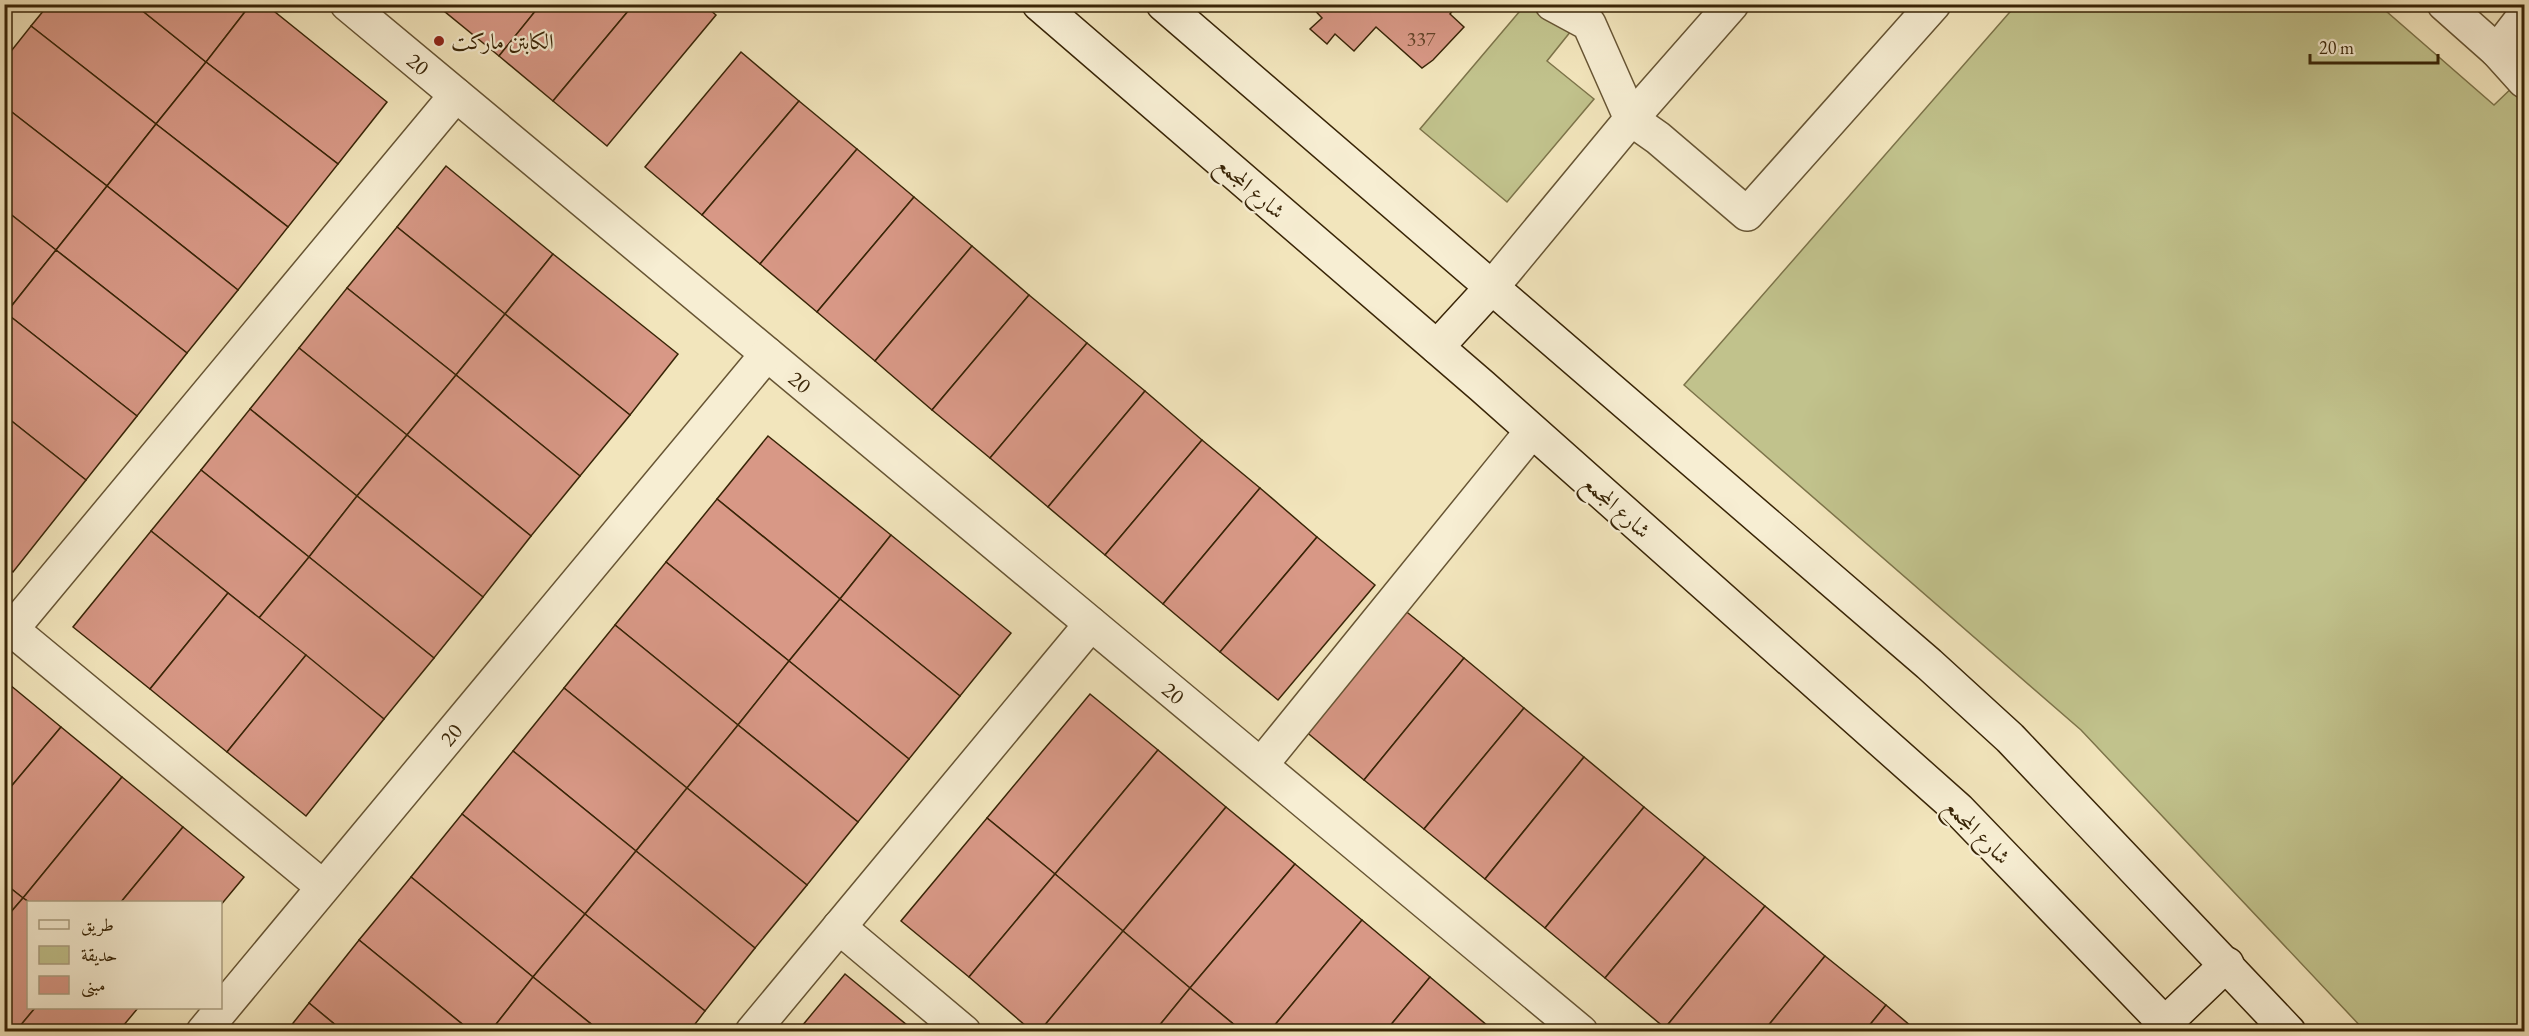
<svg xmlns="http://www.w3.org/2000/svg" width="2529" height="1036" font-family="'EB Garamond',Amiri,serif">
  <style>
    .green { fill: #c1c28c; stroke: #7d744a; stroke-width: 1.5 }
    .building { fill: #d89886; stroke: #392507; stroke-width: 1.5 }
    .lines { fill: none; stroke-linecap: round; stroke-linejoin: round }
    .street-casing { stroke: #675534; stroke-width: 36 }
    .secondary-casing { stroke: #392507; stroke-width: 36 }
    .street { stroke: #f7eed3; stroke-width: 33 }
    .secondary { stroke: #f7eed3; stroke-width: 33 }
    .poi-dot { fill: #8f2418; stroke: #f7eed3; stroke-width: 2 }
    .labels { text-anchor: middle; stroke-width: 4.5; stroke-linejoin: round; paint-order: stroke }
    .number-label { font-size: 20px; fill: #614227 }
    .poi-label { font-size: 22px; fill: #392507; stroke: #f7eed3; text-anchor: start }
    .street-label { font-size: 22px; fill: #392507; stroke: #f7eed3 }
  </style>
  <rect width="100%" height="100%" fill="#f2e5bc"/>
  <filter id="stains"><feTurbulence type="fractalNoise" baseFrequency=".00333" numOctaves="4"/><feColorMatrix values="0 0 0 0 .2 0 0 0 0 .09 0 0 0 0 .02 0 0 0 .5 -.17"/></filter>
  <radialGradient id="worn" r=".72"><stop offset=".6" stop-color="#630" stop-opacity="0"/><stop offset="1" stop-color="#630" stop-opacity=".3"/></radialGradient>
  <g class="green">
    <path d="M1525,5H1540L1571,31L1547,61L1594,99L1507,202L1420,129Z"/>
    <path d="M2016,5H2379L2494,105L2518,82L2524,89V1031H2365L2081,730L1684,385Z"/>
  </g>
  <g class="building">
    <path d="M49,4H134L206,62L156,124L31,26Z"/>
    <path d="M134,4H251L206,62Z"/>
    <path d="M251,4H265L387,102L338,164L206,62Z"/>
    <path d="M437,4H449L444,11Z"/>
    <path d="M449,4H541L499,56L444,11Z"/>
    <path d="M541,4H634L553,101L499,56Z"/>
    <path d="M634,4H703L716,15L607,146L553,101Z"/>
    <path d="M1309,4H1458L1450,14L1464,27L1433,60L1422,68L1376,27L1354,51L1335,34L1327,44L1310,29L1322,18Z"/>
    <path d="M31,26L156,124L107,186L4,106V60Z"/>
    <path d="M741,52L799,101L702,215L645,167Z"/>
    <path d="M206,62L338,164L288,227L156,124Z"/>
    <path d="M799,101L857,149L760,264L702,215Z"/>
    <path d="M4,106L107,186L56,250L4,209Z"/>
    <path d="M156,124L288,227L238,290L107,186Z"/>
    <path d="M857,149L914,197L817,312L760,264Z"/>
    <path d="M446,166L553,254L505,314L397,227Z"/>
    <path d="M107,186L238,290L187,353L56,250Z"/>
    <path d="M914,197L972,246L875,361L817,312Z"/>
    <path d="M4,209L56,250L6,313L4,312Z"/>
    <path d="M397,227L505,314L456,375L347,288Z"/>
    <path d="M972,246L1029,295L932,410L875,361Z"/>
    <path d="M56,250L187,353L137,416L6,313Z"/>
    <path d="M553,254L678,354L630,415L505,314Z"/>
    <path d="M347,288L456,375L407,435L299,348Z"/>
    <path d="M1029,295L1087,343L990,458L932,410Z"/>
    <path d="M6,313L137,416L86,480L4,415Z"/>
    <path d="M505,314L630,415L580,476L456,375Z"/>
    <path d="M1087,343L1145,391L1048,507L990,458Z"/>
    <path d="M299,348L407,435L357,496L250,409Z"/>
    <path d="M456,375L580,476L531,536L407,435Z"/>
    <path d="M1145,391L1202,440L1105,555L1048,507Z"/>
    <path d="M250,409L357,496L309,557L201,470Z"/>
    <path d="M4,415L86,480L13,572L4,565Z"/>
    <path d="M407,435L531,536L483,597L357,496Z"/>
    <path d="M768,436L891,535L840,599L717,499Z"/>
    <path d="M1202,440L1260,488L1163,604L1105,555Z"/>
    <path d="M201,470L309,557L259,618L151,531Z"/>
    <path d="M1260,488L1317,537L1220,652L1163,604Z"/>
    <path d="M357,496L483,597L434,658L309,557Z"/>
    <path d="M717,499L840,599L789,661L666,562Z"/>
    <path d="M151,531L228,593L150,689L73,627Z"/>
    <path d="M891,535L1011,633L960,696L840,599Z"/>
    <path d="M1317,537L1375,585L1278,700L1220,652Z"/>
    <path d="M309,557L434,658L384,719L259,618Z"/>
    <path d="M666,562L789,661L738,725L615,625Z"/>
    <path d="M228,593L306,655L227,752L150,689Z"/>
    <path d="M840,599L960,696L909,759L789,661Z"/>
    <path d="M1403,609L1464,658L1364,780L1304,730Z"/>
    <path d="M615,625L738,725L687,788L564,688Z"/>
    <path d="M306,655L384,719L306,816L227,752Z"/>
    <path d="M1464,658L1524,708L1424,829L1364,780Z"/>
    <path d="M789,661L909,759L858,822L738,725Z"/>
    <path d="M4,680L61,727L4,795Z"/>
    <path d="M564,688L687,788L636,851L513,751Z"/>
    <path d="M1090,694L1158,750L1055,874L987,818Z"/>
    <path d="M1524,708L1584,757L1485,879L1424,829Z"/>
    <path d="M738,725L858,822L807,885L687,788Z"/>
    <path d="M61,727L122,777L23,898L4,883V795Z"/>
    <path d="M1158,750L1226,807L1123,931L1055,874Z"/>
    <path d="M513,751L636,851L585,914L462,814Z"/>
    <path d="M1584,757L1644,807L1545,928L1485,879Z"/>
    <path d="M122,777L183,827L121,902H29L23,898Z"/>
    <path d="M687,788L807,885L755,948L636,851Z"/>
    <path d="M1226,807L1295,864L1190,988L1123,931Z"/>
    <path d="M1644,807L1705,857L1605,978L1545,928Z"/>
    <path d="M462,814L585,914L533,977L411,877Z"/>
    <path d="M987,818L1055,874L969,977L901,921Z"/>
    <path d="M183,827L244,877L220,906V902H121Z"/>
    <path d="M636,851L755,948L705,1011L585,914Z"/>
    <path d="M1705,857L1765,906L1665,1028L1605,978Z"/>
    <path d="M1295,864L1362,920L1269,1032H1243L1190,988Z"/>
    <path d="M1055,874L1123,931L1039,1032H1033L969,977Z"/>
    <path d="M411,877L533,977L490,1032H472L359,940Z"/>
    <path d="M4,883L23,898L4,920Z"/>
    <path d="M23,898L29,902L28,1008H35L15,1032H4V920Z"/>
    <path d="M1765,906L1825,956L1763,1032H1670L1665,1028Z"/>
    <path d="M585,914L705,1011L689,1032H601L533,977Z"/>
    <path d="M1362,920L1430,977L1385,1032H1269Z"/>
    <path d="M1123,931L1190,988L1154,1032H1039Z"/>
    <path d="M359,940L472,1032H344L309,1003Z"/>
    <path d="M1825,956L1886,1005L1864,1032H1763Z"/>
    <path d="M845,974L913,1030L912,1032H797Z"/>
    <path d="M533,977L601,1032H490Z"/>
    <path d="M1430,977L1495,1032H1385Z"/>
    <path d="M1190,988L1243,1032H1154Z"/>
    <path d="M309,1003L344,1032H286Z"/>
    <path d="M1886,1005L1918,1032H1864Z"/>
    <path d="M35,1008H138L118,1032H15Z"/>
  </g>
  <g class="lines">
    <defs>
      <g id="street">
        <path id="s1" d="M347,4L1581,1032"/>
        <path d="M1552,4L1589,24L1631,119L1658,138L1747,214L1934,4"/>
        <path d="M2444,4L2497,51L2524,81"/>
        <path d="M2497,51L2524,16"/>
        <path d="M1492,287L1631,119L1732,4"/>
        <path d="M4,623L323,887"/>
        <path d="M12,629L456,95"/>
        <path d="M1261,765L1532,431"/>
        <path d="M839,927L964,1032"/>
        <path id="s2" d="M203,1032L767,354"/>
        <path d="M752,1032L1091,624"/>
      </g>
      <g id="secondary">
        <path d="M1039,4L1482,386L1958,809L2173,1032"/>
        <path d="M1163,4L1929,664L2010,738L2289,1032"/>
        <path d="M1437,347L1492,287"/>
        <path d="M2156,1032L2227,964"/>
      </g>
    </defs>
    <use href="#street" class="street-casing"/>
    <use href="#secondary" class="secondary-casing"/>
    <use href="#street" class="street"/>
    <use href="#secondary" class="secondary"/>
  </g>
  <circle class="poi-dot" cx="439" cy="41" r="6"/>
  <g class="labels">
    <g class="number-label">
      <text x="1421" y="46">337</text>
    </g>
    <g class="poi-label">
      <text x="451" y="49">الكابتن ماركت</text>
    </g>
    <g class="street-label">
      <text dy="8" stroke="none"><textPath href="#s1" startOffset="93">20</textPath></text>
      <text transform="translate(1251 187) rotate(41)" y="8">شارع المجمع</text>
      <text dy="8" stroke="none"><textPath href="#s1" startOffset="590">20</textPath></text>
      <text transform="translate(1617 506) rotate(42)" y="8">شارع المجمع</text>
      <text dy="8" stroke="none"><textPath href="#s1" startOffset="1076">20</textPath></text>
      <text dy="8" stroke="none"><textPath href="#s2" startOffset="387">20</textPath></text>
      <text transform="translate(1978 831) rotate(45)" y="8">شارع المجمع</text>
    </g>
  </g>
  <rect width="2529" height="1036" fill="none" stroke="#f2e5bc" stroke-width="24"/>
  <rect x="6" y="6" width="2517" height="1024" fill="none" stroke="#392507" stroke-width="3"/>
  <rect x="12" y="12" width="2505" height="1012" fill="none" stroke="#392507" stroke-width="1.5"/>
  <rect x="27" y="901" width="195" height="108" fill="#f7eed3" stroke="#ab9e81" stroke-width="1.5"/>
  <rect x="39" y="920" width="30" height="9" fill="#f7eed3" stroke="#ab9e81" stroke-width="1.5"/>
  <text x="81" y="931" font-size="18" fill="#392507">طريق</text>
  <rect x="39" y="946" width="30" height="18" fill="#c1c28c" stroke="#ab9e81" stroke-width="1.5"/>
  <text x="81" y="961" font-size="18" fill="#392507">حديقة</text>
  <rect x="39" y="976" width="30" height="18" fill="#d89886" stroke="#ab9e81" stroke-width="1.5"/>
  <text x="81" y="991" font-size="18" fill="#392507">مبنى</text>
  <path d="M2310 54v9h128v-9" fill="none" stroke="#392507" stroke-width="3"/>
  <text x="2319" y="54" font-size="18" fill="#392507" stroke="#f7eed3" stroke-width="4.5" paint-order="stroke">20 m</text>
  <rect width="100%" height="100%" filter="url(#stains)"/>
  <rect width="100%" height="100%" fill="url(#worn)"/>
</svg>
